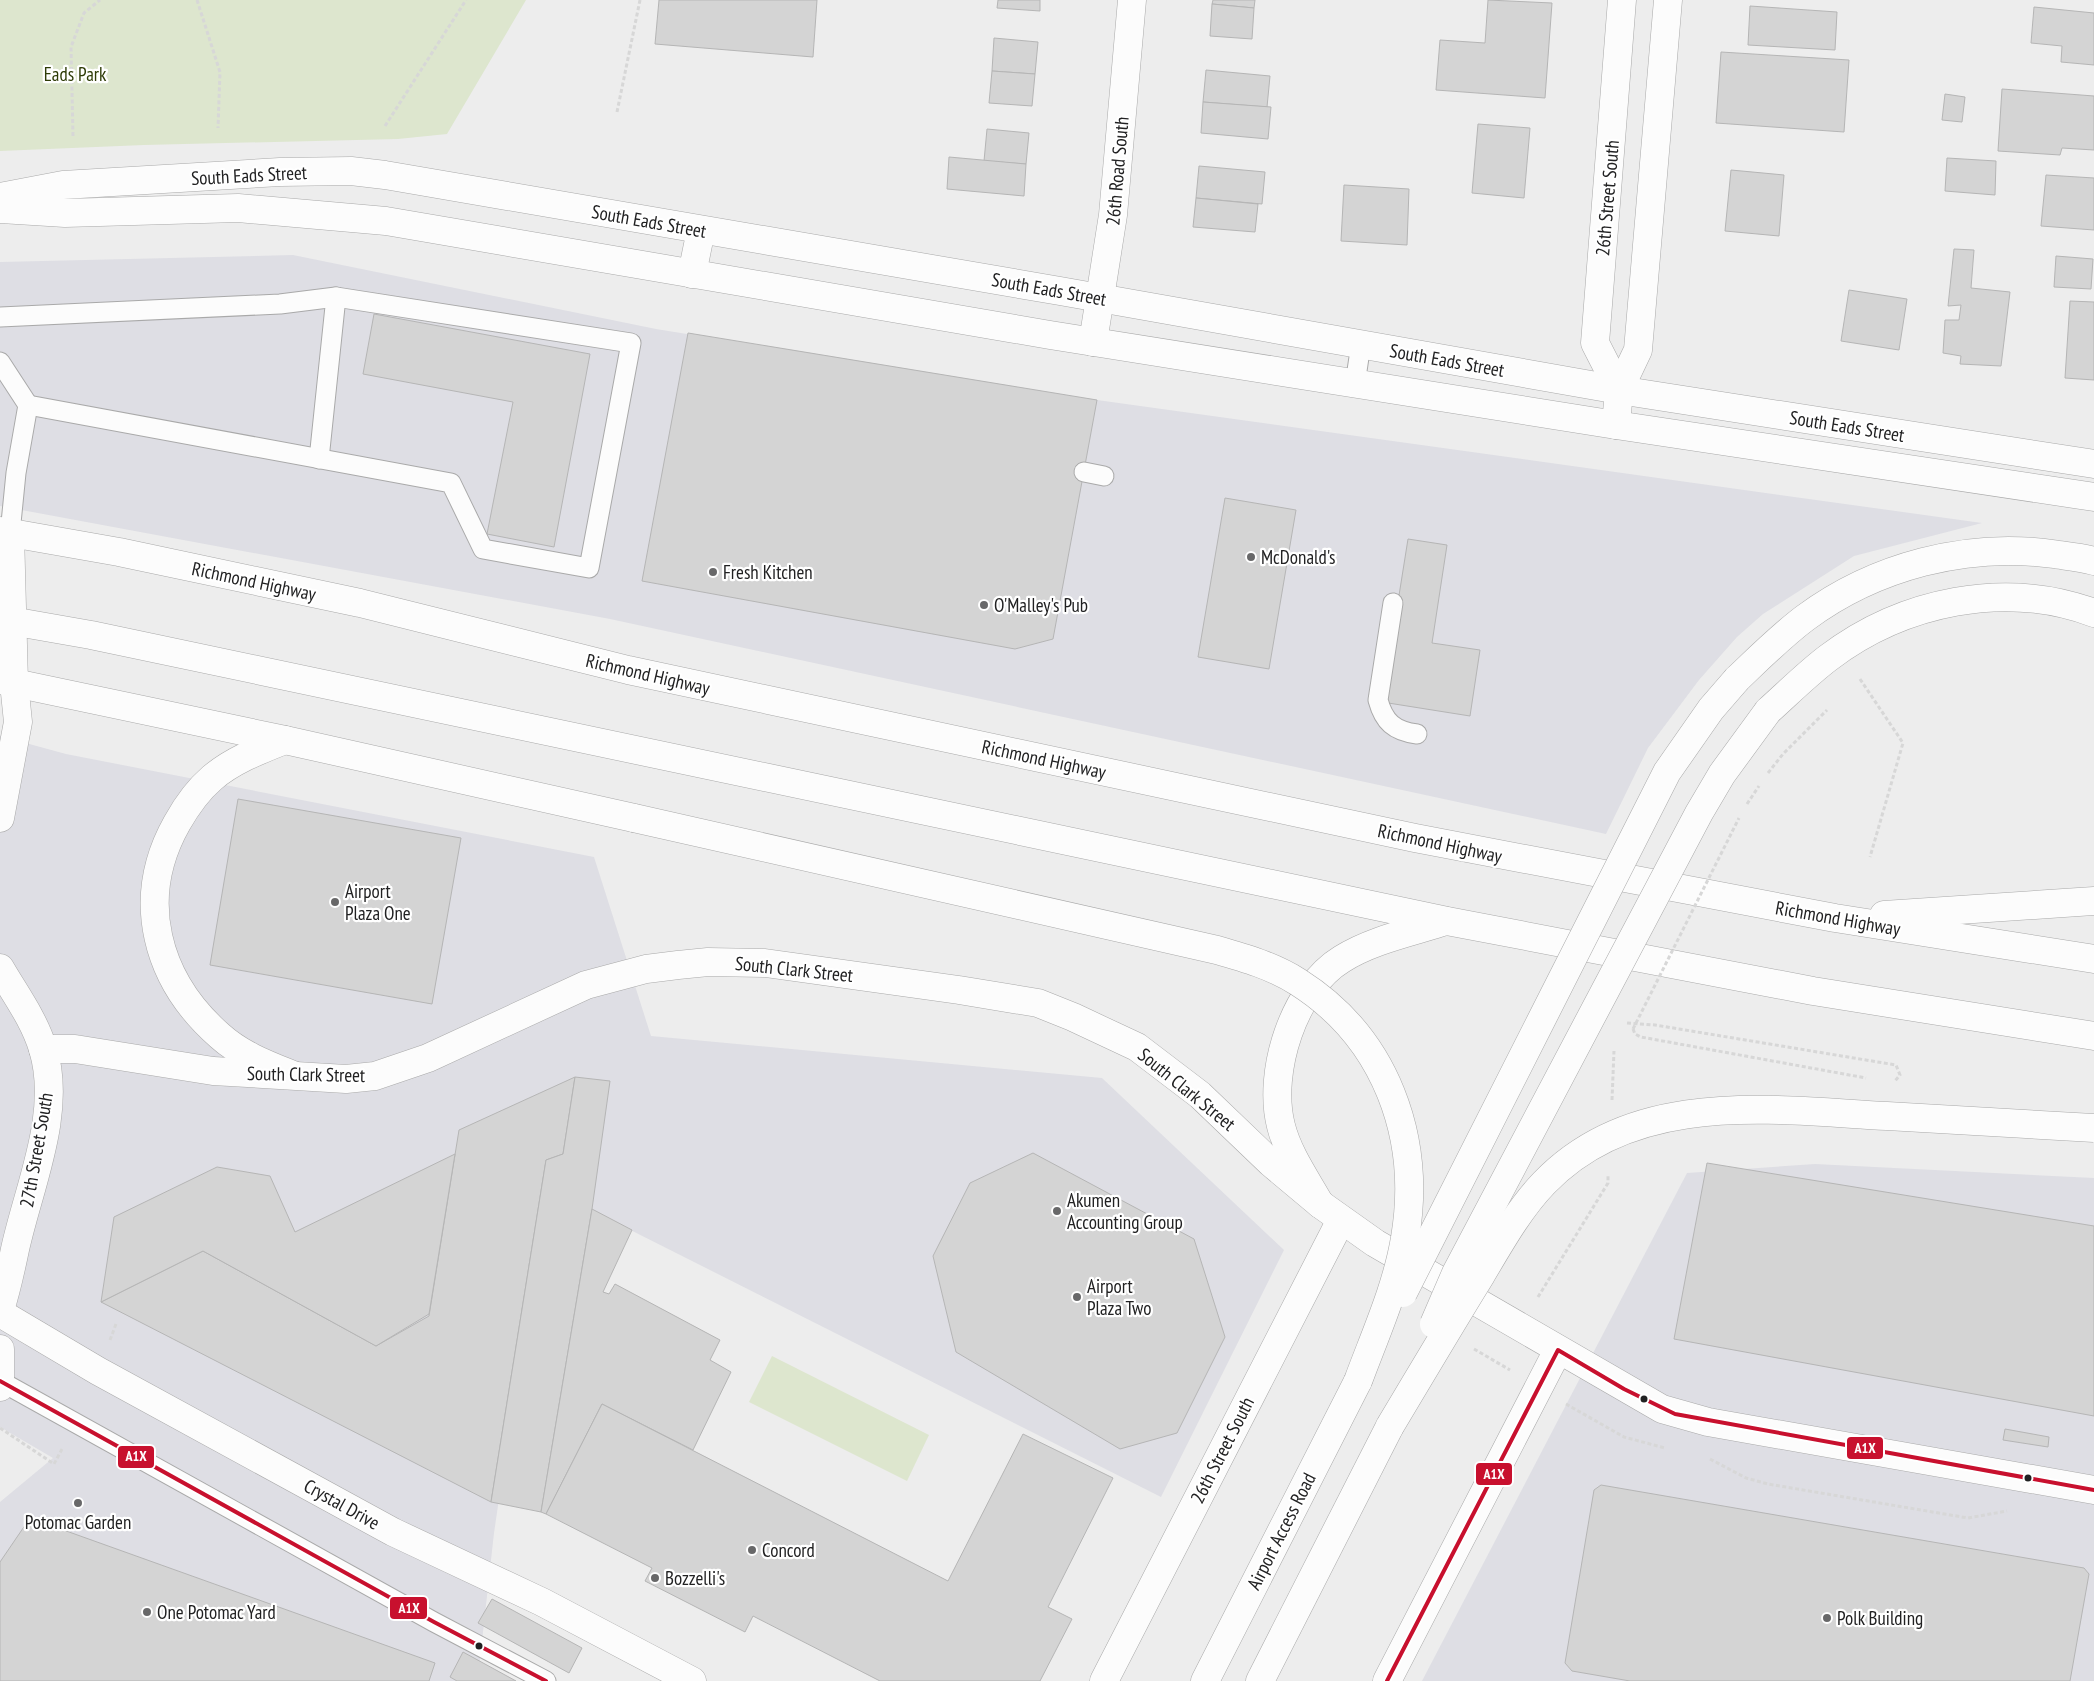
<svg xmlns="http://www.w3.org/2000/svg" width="2094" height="1681" font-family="'PT Sans Narrow',sans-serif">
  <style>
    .built { fill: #dedee4 }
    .green { fill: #dde6ce }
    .building { fill: #d4d4d4; stroke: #b5b5b5 }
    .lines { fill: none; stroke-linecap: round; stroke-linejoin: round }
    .lane-casing { stroke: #a9a9a9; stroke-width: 21 }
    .street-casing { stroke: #a9a9a9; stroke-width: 29 }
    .secondary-casing { stroke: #a9a9a9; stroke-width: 29 }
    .highway-casing { stroke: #a9a9a9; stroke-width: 29 }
    .path { stroke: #d7d7d7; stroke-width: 3; stroke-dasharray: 4 2.5; stroke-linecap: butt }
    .lane { stroke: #fcfcfc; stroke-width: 19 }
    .street { stroke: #fcfcfc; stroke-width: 28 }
    .secondary { stroke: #fcfcfc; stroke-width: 28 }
    .highway { stroke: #fcfcfc; stroke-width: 28 }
    .highway-bridge-casing { stroke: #a9a9a9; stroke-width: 29; stroke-linecap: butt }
    .path-bridge { stroke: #d7d7d7; stroke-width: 3; stroke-dasharray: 4 2.5; stroke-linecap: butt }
    .highway-bridge { stroke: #fcfcfc; stroke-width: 28 }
    .bus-1-casing { stroke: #fff; stroke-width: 8 }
    .bus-1 { stroke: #c8102e; stroke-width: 4 }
    .poi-dot { fill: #686869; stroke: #fff; stroke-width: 2 }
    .bus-dot { fill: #212122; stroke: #fff; stroke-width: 2 }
    .labels { text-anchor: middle; stroke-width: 4.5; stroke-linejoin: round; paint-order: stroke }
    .park-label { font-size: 19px; fill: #2e3c07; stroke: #fff }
    .street-label { font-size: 19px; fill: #212122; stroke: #fff }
    .poi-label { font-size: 19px; fill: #212122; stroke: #fff; text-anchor: start }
    .line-badge { stroke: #fff; stroke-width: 2 }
    .badge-label { font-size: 14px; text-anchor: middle; font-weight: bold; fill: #fff }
  </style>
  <rect width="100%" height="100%" fill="#ededed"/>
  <g class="built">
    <path d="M293,255L656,329L1097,400L1982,523L1854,556L1763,614L1737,637L1699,680L1648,748L1606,834L610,619L0,506V262Z"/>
    <path d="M0,736L66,754L594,857L651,1036L1102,1078L1284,1250L1161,1497L545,1187L494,1533L478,1677L484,1681H0V1502L53,1458L0,1427Z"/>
    <path d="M1815,1164L2094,1178V1681H1422L1687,1173Z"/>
  </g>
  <g class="green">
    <path d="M0,0H526L447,134L398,139L144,145L0,151Z"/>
    <path d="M772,1356L929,1435L907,1481L749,1402Z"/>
  </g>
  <g class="building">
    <path d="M659,0H817L813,57L655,44Z"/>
    <path d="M998,0H1040V11L997,8Z"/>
    <path d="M1213,0H1255L1254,8L1212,4Z"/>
    <path d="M1488,0L1552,3L1545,98L1436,90L1440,40L1485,43Z"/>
    <path d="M1212,4L1254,8L1252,39L1210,36Z"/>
    <path d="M1750,6L1837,12L1835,50L1748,45Z"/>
    <path d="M2034,7L2094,13V65L2061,62L2062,46L2031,43Z"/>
    <path d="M994,38L1038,42L1035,74L992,71Z"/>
    <path d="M1721,52L1849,60L1844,132L1716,123Z"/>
    <path d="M1206,70L1270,76L1267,107L1203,102Z"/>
    <path d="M992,71L1035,74L1032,106L989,103Z"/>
    <path d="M2002,89L2094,96V150L2062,148L2060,155L1998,151Z"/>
    <path d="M1945,94L1965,97L1962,122L1942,120Z"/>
    <path d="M1203,102L1271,107L1268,139L1201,133Z"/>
    <path d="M1478,124L1530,128L1524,198L1472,193Z"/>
    <path d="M987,129L1029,133L1026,164L984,161Z"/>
    <path d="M949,157L1026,164L1024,196L947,189Z"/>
    <path d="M1947,158L1996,161L1995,195L1945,191Z"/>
    <path d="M1199,166L1265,172L1262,204L1196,198Z"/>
    <path d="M1731,170L1784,175L1779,236L1725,231Z"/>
    <path d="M2046,175L2094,178V230L2041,226Z"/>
    <path d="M1344,185L1409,189L1407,245L1341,241Z"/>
    <path d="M1196,198L1258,204L1255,232L1193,227Z"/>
    <path d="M1954,249L1974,250L1971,288L2010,292L2001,366L1960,364L1961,356L1943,353L1945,320H1959L1961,305L1948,306Z"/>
    <path d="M2056,256L2093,259L2091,289L2054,287Z"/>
    <path d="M1849,290L1907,299L1899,350L1841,341Z"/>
    <path d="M2070,301L2094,302V380L2065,378Z"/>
    <path d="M374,314L590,354L554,547L487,534L513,402L363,374Z"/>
    <path d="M688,333L1097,400L1053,639L1015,649L642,581Z"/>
    <path d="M1225,498L1296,510L1269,669L1198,657Z"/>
    <path d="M1408,539L1447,545L1432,643L1480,650L1470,716L1382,702Z"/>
    <path d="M238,799L461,838L432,1004L210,965Z"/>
    <path d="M575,1077L563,1154L546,1160L491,1502L101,1302L203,1251L376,1346L429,1316L459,1130Z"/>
    <path d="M575,1077L610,1081L592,1209L541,1512L491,1502L546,1160L563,1154Z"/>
    <path d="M1033,1153L1194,1239L1225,1337L1177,1433L1120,1449L956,1352L933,1256L970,1183Z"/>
    <path d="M455,1154L429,1314L376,1346L203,1251L101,1302L114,1217L217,1167L270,1176L295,1232Z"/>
    <path d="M1707,1163L2094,1226V1416L1674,1339Z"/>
    <path d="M592,1209L632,1230L603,1292L609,1294L615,1284L720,1340L710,1360L731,1372L693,1450L602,1404L546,1514L541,1512Z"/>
    <path d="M602,1404L948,1581L1023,1434L1113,1478L1048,1607L1072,1619L1040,1681H880L753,1616L745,1632L645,1581L652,1568L546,1514Z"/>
    <path d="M2005,1429L2049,1437L2048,1447L2003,1440Z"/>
    <path d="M1601,1485L2084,1568L2089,1574L2070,1681H1630L1572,1671L1565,1663L1594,1490Z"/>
    <path d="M30,1518L435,1663L429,1681H0V1562Z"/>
    <path d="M492,1599L582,1648L569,1673L478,1623Z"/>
    <path d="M463,1652L516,1681H457L450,1677Z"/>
  </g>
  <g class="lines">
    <defs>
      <g id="lane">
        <path d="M0,317L280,304L336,297L631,343L589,568L483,549L451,483L28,405"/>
        <path d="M0,362L28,405L16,473L10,533"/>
        <path d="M1355,384L1361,344"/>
        <path d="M319,459L336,297"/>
        <path d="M1084,472L1104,476"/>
        <path d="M1393,603L1378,700C1384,722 1394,731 1417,734"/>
        <path d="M0,1381L434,1622L546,1681"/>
      </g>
      <g id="street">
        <path d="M1093,342L1113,215L1132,0"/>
        <path d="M1619,390L1595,343L1622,0"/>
        <path d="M1616,425L1619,390L1638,350L1668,0"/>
        <path d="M1104,1681L1341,1220"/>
        <path d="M1387,1681L1558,1350"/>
      </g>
      <g id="secondary">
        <path d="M0,197L63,185L280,172L351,171L385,175L1060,291L1619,390L2094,464"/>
        <path d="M0,209L65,213L238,208L386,221L1050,335L1616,425L2094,497"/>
        <path d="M692,274L701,230"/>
        <path d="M0,818L18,722L14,683L10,533"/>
        <path d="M0,968C15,994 34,1019 43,1049C63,1115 27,1190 14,1254C10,1273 6,1291 0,1310"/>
        <path d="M43,1049H75L213,1071L346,1079L375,1076L428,1058L586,985L646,969L678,965L708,962L765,963L959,990L1038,1003L1073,1017L1137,1047L1200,1095L1271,1163L1320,1204L1375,1243L1662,1409L1708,1422L2094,1490"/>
        <path d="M0,1313L98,1371L393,1532L542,1602L692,1681"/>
        <path d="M0,1349V1387"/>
        <path d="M1205,1681L1358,1381"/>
        <path d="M1260,1681L1390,1426"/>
      </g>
      <g id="highway">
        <path d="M0,531L119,552L360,603L628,670L1415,838L1835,918L2094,959"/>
        <path d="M0,619L91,635L1447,921L1813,991L2094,1036"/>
        <path d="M1737,679C1759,658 1781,636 1805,618C1875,566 1967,542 2053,554C2066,556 2081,557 2094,561"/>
        <path d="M0,680L285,740L634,818"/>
        <path d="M1768,711C1788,693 1807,674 1828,658C1903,601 2005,580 2094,613"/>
        <path d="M285,740C260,750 233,760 212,778C198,790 186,807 177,823C134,899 156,980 220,1036C241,1055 268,1065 293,1075"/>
        <path d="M1884,915L2094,901"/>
        <path d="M1320,1204C1306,1179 1288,1154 1281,1126C1267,1072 1294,988 1342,959C1372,940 1412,932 1446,921"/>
      </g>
    </defs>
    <use href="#lane" class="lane-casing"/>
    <use href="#street" class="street-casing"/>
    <use href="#secondary" class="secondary-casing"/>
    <use href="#highway" class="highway-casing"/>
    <g class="path">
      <path d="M197,0L220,72L218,128"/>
      <path d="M617,112L640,0"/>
      <path d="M385,126L466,0"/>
      <path d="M73,136L71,47L84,13L100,0"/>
      <path d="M1860,679L1903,743L1870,857"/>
      <path d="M1627,1023L1655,1025L1896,1065L1900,1075L1894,1082"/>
      <path d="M1633,1029L1635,1034L1641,1037L1866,1078"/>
      <path d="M1612,1100L1614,1051"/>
      <path d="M1538,1297L1608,1183V1176"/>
      <path d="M110,1340L116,1324"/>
      <path d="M1474,1349L1510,1370"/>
      <path d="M1566,1404L1624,1437L1665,1448"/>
      <path d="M0,1428L54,1464L62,1449"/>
      <path d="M1710,1459L1746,1478L1768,1484L1968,1518L2007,1511"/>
    </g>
    <use href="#lane" class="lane"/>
    <use href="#street" class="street"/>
    <use href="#secondary" class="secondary"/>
    <use href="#highway" class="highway"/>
    <defs>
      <g id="highway-bridge">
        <path d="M634,818L1217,950C1245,958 1273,966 1298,982C1386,1038 1422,1137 1405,1238C1397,1287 1375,1335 1358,1381"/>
        <path d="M1403,1293L1667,772L1711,709L1737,679"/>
        <path d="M1434,1324L1456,1273L1699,813L1722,774L1768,711"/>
        <path d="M1390,1426C1420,1376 1450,1325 1481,1275C1500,1243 1519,1209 1544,1183C1634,1089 1772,1110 1887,1116C1956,1120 2025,1124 2094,1128"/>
      </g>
    </defs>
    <use href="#highway-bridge" class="highway-bridge-casing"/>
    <g class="path-bridge">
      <path d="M1768,773L1783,754L1827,710"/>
      <path d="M1747,804L1759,786"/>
      <path d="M1633,1029L1739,818"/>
    </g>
    <use href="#highway-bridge" class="highway-bridge"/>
    <defs>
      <g id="bus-1">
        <path d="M0,1381L434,1622L546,1681"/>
        <path d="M1387,1681L1558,1350L1624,1389L1675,1414L2094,1490"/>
      </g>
    </defs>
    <use href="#bus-1" class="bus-1-casing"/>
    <use href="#bus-1" class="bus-1"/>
  </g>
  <g class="poi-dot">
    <circle cx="1251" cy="557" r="5"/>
    <circle cx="713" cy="572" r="5"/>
    <circle cx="984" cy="605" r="5"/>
    <circle cx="335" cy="902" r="5"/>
    <circle cx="1057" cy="1211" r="5"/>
    <circle cx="1077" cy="1297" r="5"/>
    <circle cx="78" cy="1503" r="5"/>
    <circle cx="752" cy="1550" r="5"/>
    <circle cx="655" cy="1578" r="5"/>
    <circle cx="147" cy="1612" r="5"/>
    <circle cx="1827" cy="1618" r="5"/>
  </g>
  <g class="bus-dot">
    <circle cx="1644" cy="1399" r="4.5"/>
    <circle cx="2028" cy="1478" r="4.5"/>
    <circle cx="479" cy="1646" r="4.5"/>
  </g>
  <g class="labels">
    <g class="park-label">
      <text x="75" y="81">Eads Park</text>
    </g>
    <g class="street-label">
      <text transform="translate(1117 171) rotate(-85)" y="7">26th Road South</text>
      <text transform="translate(249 175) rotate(-3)" y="7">South Eads Street</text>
      <text transform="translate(1607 198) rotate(-85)" y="7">26th Street South</text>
      <text transform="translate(649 221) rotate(10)" y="7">South Eads Street</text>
      <text transform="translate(1049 289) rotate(10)" y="7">South Eads Street</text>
      <text transform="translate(1447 360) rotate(10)" y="7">South Eads Street</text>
      <text transform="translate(1847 426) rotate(9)" y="7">South Eads Street</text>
      <text transform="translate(254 581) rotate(12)" y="7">Richmond Highway</text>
      <text transform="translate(648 674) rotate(13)" y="7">Richmond Highway</text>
      <text transform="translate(1044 759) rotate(12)" y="7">Richmond Highway</text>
      <text transform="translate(1440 843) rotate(12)" y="7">Richmond Highway</text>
      <text transform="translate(1838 918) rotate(10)" y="7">Richmond Highway</text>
      <text transform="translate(794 969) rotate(6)" y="7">South Clark Street</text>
      <text transform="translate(306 1074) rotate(1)" y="7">South Clark Street</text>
      <text transform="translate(1187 1089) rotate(39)" y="7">South Clark Street</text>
      <text transform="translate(36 1150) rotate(-80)" y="7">27th Street South</text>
      <text transform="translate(1222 1450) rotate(-63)" y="7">26th Street South</text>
      <text transform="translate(342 1504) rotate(29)" y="7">Crystal Drive</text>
      <text transform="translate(1281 1531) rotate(-63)" y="7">Airport Access Road</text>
    </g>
    <g class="poi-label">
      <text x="1261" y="564">McDonald's</text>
      <text x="723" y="579">Fresh Kitchen</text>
      <text x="994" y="612">O'Malley's Pub</text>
      <text x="345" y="898">Airport<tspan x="345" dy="22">Plaza One</tspan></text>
      <text x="1067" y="1207">Akumen<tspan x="1067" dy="22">Accounting Group</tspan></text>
      <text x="1087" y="1293">Airport<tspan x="1087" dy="22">Plaza Two</tspan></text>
      <text x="78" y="1529" text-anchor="middle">Potomac Garden</text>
      <text x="762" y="1557">Concord</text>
      <text x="665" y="1585">Bozzelli's</text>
      <text x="157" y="1619">One Potomac Yard</text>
      <text x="1837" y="1625">Polk Building</text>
    </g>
  </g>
  <g class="line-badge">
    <rect x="1846" y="1436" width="38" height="24" rx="5" fill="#c8102e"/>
    <rect x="117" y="1445" width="38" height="24" rx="5" fill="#c8102e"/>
    <rect x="1475" y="1462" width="38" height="24" rx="5" fill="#c8102e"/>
    <rect x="389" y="1596" width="39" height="24" rx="5" fill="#c8102e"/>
  </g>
  <g class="badge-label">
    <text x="1865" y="1453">A1X</text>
    <text x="136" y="1461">A1X</text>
    <text x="1494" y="1479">A1X</text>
    <text x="409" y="1613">A1X</text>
  </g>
</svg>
